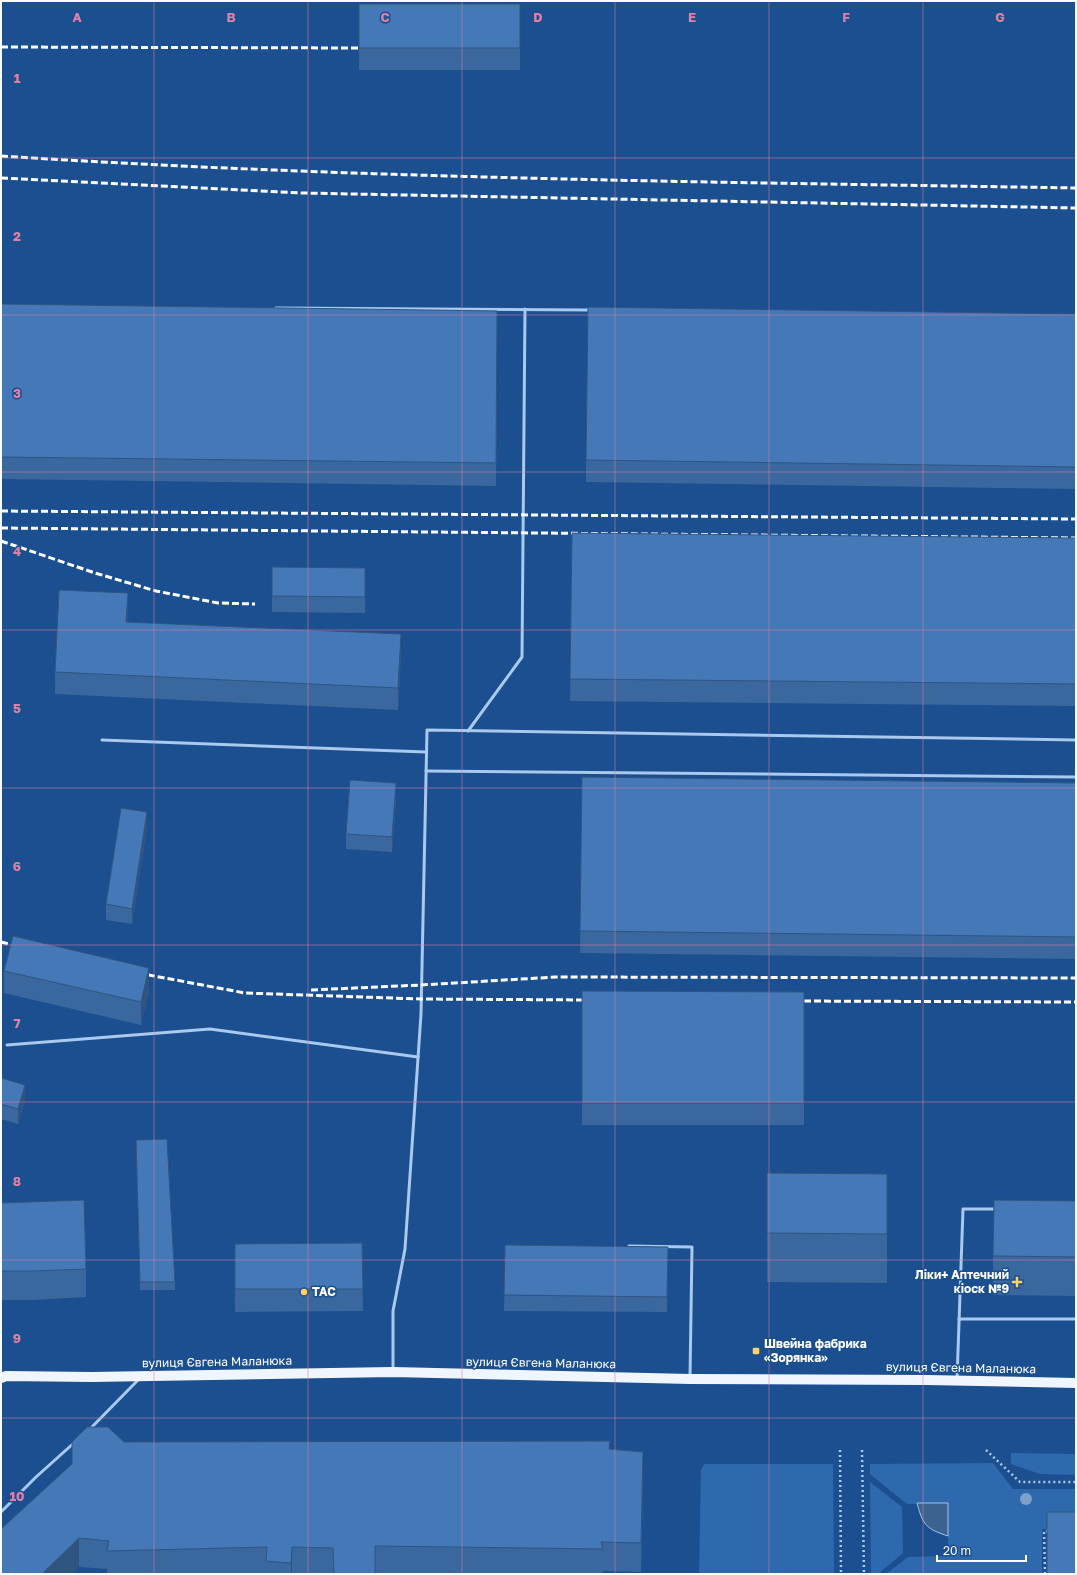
<svg xmlns="http://www.w3.org/2000/svg" width="1077" height="1575" font-family="'Golos Text',sans-serif">
  <style>
    .green { fill: #2e69ad }
    .water { fill: #3c6290; stroke: #9cc4f0 }
    .lines { fill: none; stroke-linecap: round; stroke-linejoin: round }
    .path { stroke: #a9c9ee; stroke-width: 2.5; stroke-dasharray: 2 3; stroke-linecap: butt }
    .lane { stroke: #a9c9ee; stroke-width: 3 }
    .primary { stroke: #f0f6ff; stroke-width: 10 }
    .rail { stroke: #fff; stroke-width: 3; stroke-dasharray: 7 3; stroke-linecap: butt }
    .tree { fill: #7ea0ca }
    .wall { fill: #3a679d }
    .shaded-wall { fill: #305480 }
    .building { fill: #4478b7; stroke: #305480 }
    .grid { fill: none; stroke: #dd80a5; stroke-width: 1; stroke-opacity: 0.55 }
    .poi-dot { fill: #ffd166; stroke: #1b4f8f; stroke-width: 1.5 }
    .labels { text-anchor: middle; stroke-width: 3; stroke-linejoin: round; paint-order: stroke }
    .poi-label { font-size: 12px; font-weight: bold; fill: #fff; stroke: #1b4f8f; text-anchor: start }
    .street-label { font-size: 12px; fill: #fff; stroke: #1b4f8f }
    .grid-label { font-size: 13px; text-anchor: middle; font-weight: bold; fill: #dd80a5; stroke: #1b4f8f; stroke-width: 3; stroke-linejoin: round; paint-order: stroke }
  </style>
  <rect width="100%" height="100%" fill="#1b4f8f"/>
  <g class="green">
    <path d="M1011,1453L1076,1454V1475L1040,1474L1011,1464Z"/>
    <path d="M993,1463L1013,1489H1076V1529H1042V1574H886L908,1557L948,1556V1503L907,1504L870,1474V1464Z"/>
    <path d="M704,1464H833L834,1574H699L701,1470Z"/>
    <path d="M870,1482L902,1507L903,1553L878,1574H871Z"/>
  </g>
  <path class="water" d="M917,1503H948V1536C927,1529 923,1526 917,1503Z"/>
  <g class="lines">
    <g class="path">
      <path d="M840,1450L841,1574"/>
      <path d="M862,1450L864,1574"/>
      <path d="M986,1450L1020,1482H1076"/>
      <path d="M1045,1574L1044,1531H1049"/>
    </g>
    <g class="lane">
      <path d="M276,308L590,310"/>
      <path d="M468,731L522,657L525,309"/>
      <path d="M102,740L426,752"/>
      <path d="M426,771L1076,777"/>
      <path d="M7,1045L210,1029L418,1057"/>
      <path d="M629,1246L692,1247L690,1378"/>
      <path d="M959,1319H1076"/>
      <path d="M393,1371V1311L405,1249L421,1014L427,730L1076,740"/>
      <path d="M957,1380L963,1209H996"/>
      <path d="M90,1429L139,1379"/>
      <path d="M1,1512L36,1477L75,1442"/>
    </g>
    <path class="primary" d="M1,1378L6,1376L92,1377L393,1372L690,1379L927,1380L1076,1383"/>
    <g class="rail">
      <path d="M1,47L359,48"/>
      <path d="M1,156C359,179 718,182 1076,188"/>
      <path d="M1,178L302,193L1076,208"/>
      <path d="M1,511L1076,519"/>
      <path d="M1,528L1076,538"/>
      <path d="M1,541L95,573L156,591L218,603L255,604"/>
      <path d="M1,942L21,947"/>
      <path d="M138,973L245,993L421,999L592,1000"/>
      <path d="M311,990L421,985L556,977L1076,978"/>
      <path d="M794,1001L1076,1002"/>
    </g>
  </g>
  <circle class="tree" cx="1026" cy="1499" r="6"/>
  <g class="wall">
    <rect x="359" y="4" width="161" height="66"/>
    <path d="M1,304L497,333L496,486L1,479Z"/>
    <path d="M1076,314V489L586,482V460Z"/>
    <path d="M572,533L1076,538V706L570,701Z"/>
    <path d="M272,567L365,568V613L272,612Z"/>
    <path d="M128,616L127,622L401,656L398,710L55,694V672Z"/>
    <path d="M582,777L1076,783V959L580,953Z"/>
    <path d="M396,798L392,852L346,849V834Z"/>
    <path d="M147,827L132,924L106,920V904Z"/>
    <path d="M4,971L149,990L141,1025L4,993Z"/>
    <path d="M582,991L804,992V1125H582Z"/>
    <path d="M1,1078L25,1100L18,1124L1,1119Z"/>
    <path d="M136,1140L175,1282V1290H140Z"/>
    <path d="M767,1173L887,1174V1283L767,1282Z"/>
    <path d="M1076,1201V1296L993,1295V1256Z"/>
    <path d="M1,1203L86,1269V1297L34,1300H1Z"/>
    <path d="M362,1243L363,1311L235,1312V1244Z"/>
    <path d="M505,1245L668,1247L667,1312L504,1311Z"/>
    <path d="M124,1442L610,1449L643,1481L641,1572L603,1571V1574H107V1569L79,1567L1,1574Z"/>
  </g>
  <g class="shaded-wall">
    <path d="M128,593V616L126,644V622Z"/>
    <path d="M401,634V656L398,710V688Z"/>
    <path d="M396,783V798L392,852V837Z"/>
    <path d="M147,812V827L132,924V909Z"/>
    <path d="M149,968V990L141,1025V1002Z"/>
    <path d="M25,1085V1100L18,1124V1109Z"/>
    <path d="M643,1452V1481L641,1572V1543Z"/>
    <path d="M79,1538V1567L71,1574H42Z"/>
    <path d="M292,1547V1574H291V1563Z"/>
  </g>
  <g class="building">
    <rect x="359" y="4" width="161" height="44"/>
    <path d="M1,304L497,311L496,463L1,457Z"/>
    <path d="M588,307L1076,314V467L586,460Z"/>
    <path d="M572,533L1076,538V684L570,679Z"/>
    <path d="M272,567L365,568V597L272,596Z"/>
    <path d="M59,590L128,593L126,622L401,634L398,688L55,672Z"/>
    <path d="M582,777L1076,783V937L580,931Z"/>
    <path d="M350,780L396,783L392,837L346,834Z"/>
    <path d="M121,808L147,812L132,909L106,904Z"/>
    <path d="M13,936L149,968L141,1002L4,971Z"/>
    <path d="M582,991L804,992V1103H582Z"/>
    <path d="M1,1078L25,1085L18,1109L1,1104Z"/>
    <path d="M167,1139L175,1282H140L136,1140Z"/>
    <path d="M767,1173L887,1174V1234L767,1233Z"/>
    <path d="M84,1200L86,1269L34,1271H1V1203Z"/>
    <path d="M994,1200L1076,1201V1257L993,1256Z"/>
    <path d="M362,1243L363,1289H235V1244Z"/>
    <path d="M505,1245L668,1247L667,1297L504,1295Z"/>
    <path d="M87,1427H108L124,1442L610,1441L609,1449L643,1452L641,1543L601,1542L603,1549L375,1546V1574H334L333,1548L292,1547L291,1563L266,1561L267,1547L107,1551L109,1541L79,1538L42,1574H1V1529L72,1464V1442Z"/>
    <rect x="1047" y="1512" width="29" height="62"/>
  </g>
  <path class="grid" d="M154,1V1574M308,1V1574M462,1V1574M615,1V1574M769,1V1574M923,1V1574M1,158H1076M1,315H1076M1,472H1076M1,630H1076M1,788H1076M1,945H1076M1,1102H1076M1,1260H1076M1,1418H1076"/>
  <g class="poi-dot">
    <path d="M1015 1276h4v4h4v4h-4v4h-4v-4h-4v-4h4z"/>
    <circle cx="304" cy="1292" r="4"/>
    <rect x="752" y="1347" width="8" height="8" rx="2"/>
  </g>
  <g class="labels">
    <g class="poi-label">
      <text x="1009" y="1279" text-anchor="end">Ліки+ Аптечний<tspan x="1009" dy="14">кіоск №9</tspan></text>
      <text x="312" y="1296">ТАС</text>
      <text x="764" y="1348">Швейна фабрика<tspan x="764" dy="14">«Зорянка»</tspan></text>
    </g>
    <g class="street-label">
      <text transform="translate(217 1362) rotate(-1)" y="4">вулиця Євгена Маланюка</text>
      <text transform="translate(541 1363) rotate(1)" y="4">вулиця Євгена Маланюка</text>
      <text transform="translate(961 1368) rotate(1)" y="4">вулиця Євгена Маланюка</text>
    </g>
  </g>
  <g class="grid-label">
    <text x="77" y="22">A</text>
    <text x="231" y="22">B</text>
    <text x="385" y="22">C</text>
    <text x="538" y="22">D</text>
    <text x="692" y="22">E</text>
    <text x="846" y="22">F</text>
    <text x="1000" y="22">G</text>
    <text x="17" y="83">1</text>
    <text x="17" y="241">2</text>
    <text x="17" y="398">3</text>
    <text x="17" y="556">4</text>
    <text x="17" y="713">5</text>
    <text x="17" y="871">6</text>
    <text x="17" y="1028">7</text>
    <text x="17" y="1186">8</text>
    <text x="17" y="1343">9</text>
    <text x="17" y="1501">10</text>
  </g>
  <rect width="1077" height="1575" fill="none" stroke="#ffffff" stroke-width="4"/>
  <path d="M937 1555v6h89v-6" fill="none" stroke="#ffffff" stroke-width="2"/>
  <text x="943" y="1555" font-size="12" fill="#ffffff" stroke="#1b4f8f" stroke-width="3" paint-order="stroke">20 m</text>
</svg>
